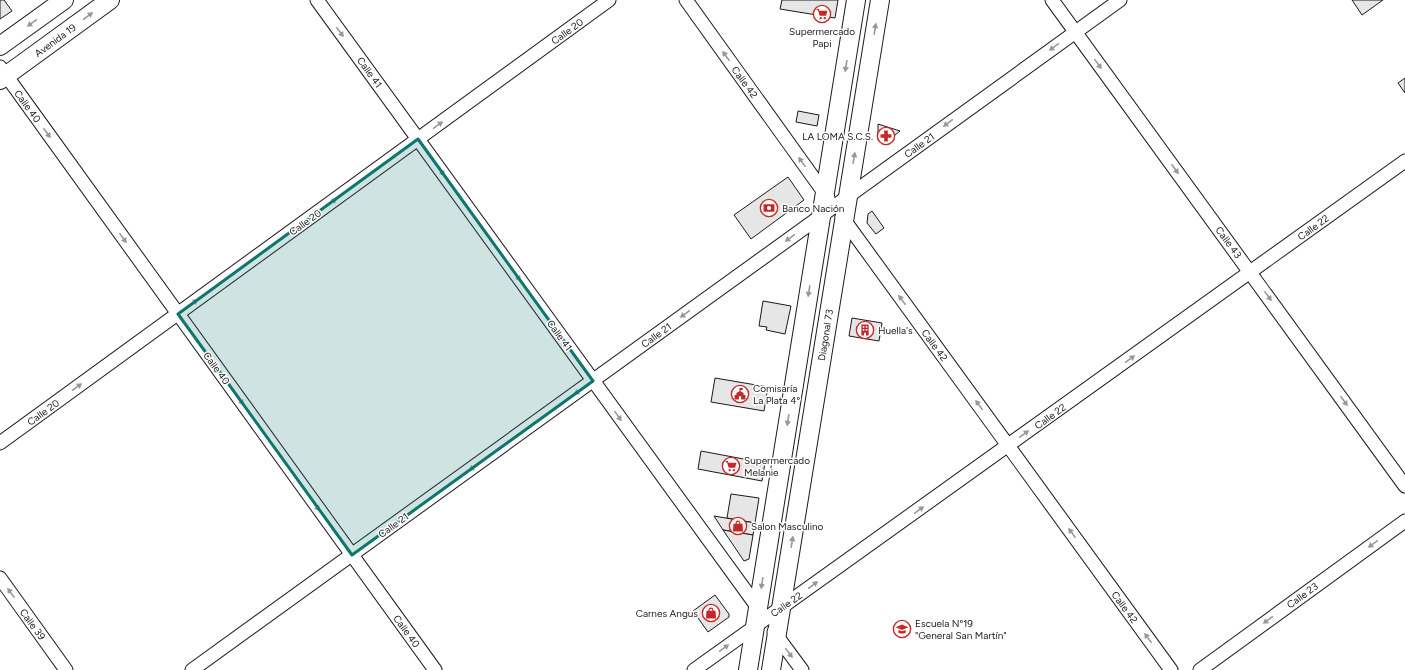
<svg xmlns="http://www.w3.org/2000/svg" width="1405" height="670" font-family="Figtree,sans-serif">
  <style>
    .building { fill: #e6e6e6; stroke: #1a1a1a }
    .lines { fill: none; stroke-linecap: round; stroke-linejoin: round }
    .minor-casing { stroke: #1a1a1a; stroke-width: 15 }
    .secondary-casing { stroke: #1a1a1a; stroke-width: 20 }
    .minor { stroke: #fff; stroke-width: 13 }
    .secondary { stroke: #fff; stroke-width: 18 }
    .oneway { fill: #989898 }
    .marked { fill: #0f766e; fill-opacity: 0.2; stroke: #0f766e; stroke-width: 3; stroke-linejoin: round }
    .labels { text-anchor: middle; stroke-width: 3; stroke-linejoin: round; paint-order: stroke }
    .street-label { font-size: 10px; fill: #1a1a1a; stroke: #fff }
    .poi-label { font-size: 10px; fill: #1a1a1a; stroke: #fff; text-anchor: start }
  </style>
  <rect width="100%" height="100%" fill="#fff"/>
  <g class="building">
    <path d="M0,0H4L12,11L0,19Z"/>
    <path d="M782,0H838L835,18L780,9Z"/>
    <path d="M1352,0H1383L1362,15Z"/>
    <path d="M1405,78V93L1398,83Z"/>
    <path d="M798,111L819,115L817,126L796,122Z"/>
    <path d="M878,124L900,131L884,144L878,140Z"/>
    <path d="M788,177L804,200L751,239L734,215Z"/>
    <path d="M872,211L884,228L876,234L867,223L868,214Z"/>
    <path d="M763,301L791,306L785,334L766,330L767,327L759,326Z"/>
    <path d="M852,318L882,323L879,341L849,336Z"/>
    <path d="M715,378L768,387L764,411L711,402Z"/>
    <path d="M701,451L765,463L762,481L698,469Z"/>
    <path d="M731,494L759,498L755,523L727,518Z"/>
    <path d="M714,516L755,523L753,535L723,530Z"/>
    <path d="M723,530L753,535L749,559L744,561Z"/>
    <path d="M715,595L729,614V617L708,632L693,611Z"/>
  </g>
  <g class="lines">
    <defs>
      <g id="minor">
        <path d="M317,0L761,612"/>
        <path d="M686,0L828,198"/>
        <path d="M1052,0L1405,486"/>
        <path d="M0,67L435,670"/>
        <path d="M842,217L1171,670"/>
        <path d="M0,443L609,0"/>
        <path d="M0,578L66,670"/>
        <path d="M774,632L802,670"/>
        <path d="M192,670L1120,0"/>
        <path d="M694,670L1405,161"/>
        <path d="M1200,670L1405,521"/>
      </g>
      <g id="secondary">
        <path d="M0,46L64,0"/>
        <path d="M0,80L110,0"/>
        <path d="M748,670L856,0"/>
        <path d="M771,670L880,0"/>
      </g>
    </defs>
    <use href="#minor" class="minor-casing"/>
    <use href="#secondary" class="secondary-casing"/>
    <use href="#minor" class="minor"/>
    <use href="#secondary" class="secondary"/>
  </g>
  <defs><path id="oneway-solid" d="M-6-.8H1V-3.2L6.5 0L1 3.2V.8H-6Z"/></defs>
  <g class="oneway">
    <use href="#oneway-solid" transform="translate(88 16) rotate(-36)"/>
    <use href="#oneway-solid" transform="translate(32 23) rotate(144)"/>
    <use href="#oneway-solid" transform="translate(875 29) rotate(-81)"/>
    <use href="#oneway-solid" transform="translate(340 32) rotate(54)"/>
    <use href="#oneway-solid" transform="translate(1054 47) rotate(144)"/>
    <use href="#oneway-solid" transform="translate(726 56) rotate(-126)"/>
    <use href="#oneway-solid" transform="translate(1098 64) rotate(54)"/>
    <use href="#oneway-solid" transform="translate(846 66) rotate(99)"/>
    <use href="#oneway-solid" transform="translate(948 123) rotate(144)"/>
    <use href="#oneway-solid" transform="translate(438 125) rotate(-36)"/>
    <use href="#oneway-solid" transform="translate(47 133) rotate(54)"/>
    <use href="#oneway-solid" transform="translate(854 158) rotate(-81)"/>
    <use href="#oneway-solid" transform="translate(802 162) rotate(-126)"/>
    <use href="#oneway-solid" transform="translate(1175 169) rotate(54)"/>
    <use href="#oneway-solid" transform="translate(441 171) rotate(54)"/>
    <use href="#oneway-solid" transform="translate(332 202) rotate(-36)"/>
    <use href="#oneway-solid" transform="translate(123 238) rotate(54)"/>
    <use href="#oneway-solid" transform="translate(790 238) rotate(144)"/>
    <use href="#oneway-solid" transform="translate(517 276) rotate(54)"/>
    <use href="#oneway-solid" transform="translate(809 291) rotate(99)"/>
    <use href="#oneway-solid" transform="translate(1268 296) rotate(54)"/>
    <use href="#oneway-solid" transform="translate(902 300) rotate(-126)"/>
    <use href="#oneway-solid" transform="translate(193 303) rotate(-36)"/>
    <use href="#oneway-solid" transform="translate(685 314) rotate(144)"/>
    <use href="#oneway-solid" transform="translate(1130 359) rotate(-36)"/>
    <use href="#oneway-solid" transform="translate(77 387) rotate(-36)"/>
    <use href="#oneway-solid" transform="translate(579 391) rotate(144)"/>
    <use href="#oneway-solid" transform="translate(240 400) rotate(54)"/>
    <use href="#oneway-solid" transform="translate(1344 401) rotate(54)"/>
    <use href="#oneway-solid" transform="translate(979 405) rotate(-126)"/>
    <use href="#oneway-solid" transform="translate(618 416) rotate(54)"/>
    <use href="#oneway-solid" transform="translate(788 420) rotate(99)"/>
    <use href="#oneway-solid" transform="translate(1024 434) rotate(-36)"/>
    <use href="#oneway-solid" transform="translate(474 467) rotate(144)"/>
    <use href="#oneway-solid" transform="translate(316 506) rotate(54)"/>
    <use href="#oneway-solid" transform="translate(919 510) rotate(-36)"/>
    <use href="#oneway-solid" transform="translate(1072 533) rotate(-126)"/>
    <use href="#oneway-solid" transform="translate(792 542) rotate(-81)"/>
    <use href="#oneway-solid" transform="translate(1373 544) rotate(144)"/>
    <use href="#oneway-solid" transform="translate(762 583) rotate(99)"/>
    <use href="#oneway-solid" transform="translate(813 585) rotate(-36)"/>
    <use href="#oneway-solid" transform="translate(11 593) rotate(-126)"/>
    <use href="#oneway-solid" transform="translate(1268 620) rotate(144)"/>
    <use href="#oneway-solid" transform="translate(1148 638) rotate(-126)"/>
    <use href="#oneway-solid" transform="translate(724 648) rotate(-36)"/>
    <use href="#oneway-solid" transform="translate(789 653) rotate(54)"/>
  </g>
  <path class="marked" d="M418,139L593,381L352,555L178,314Z"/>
  <defs>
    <symbol id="supermarket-ring" viewBox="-11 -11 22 22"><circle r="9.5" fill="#fff" stroke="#c62828" stroke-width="1.5"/><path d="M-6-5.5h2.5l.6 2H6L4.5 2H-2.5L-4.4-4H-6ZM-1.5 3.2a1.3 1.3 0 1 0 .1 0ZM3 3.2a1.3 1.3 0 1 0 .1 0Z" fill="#c62828"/></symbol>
    <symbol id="pharmacy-ring" viewBox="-11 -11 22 22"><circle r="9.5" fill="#fff" stroke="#c62828" stroke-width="1.5"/><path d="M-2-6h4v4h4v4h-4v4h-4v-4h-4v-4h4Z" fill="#c62828"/></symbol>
    <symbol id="bank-ring" viewBox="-11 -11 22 22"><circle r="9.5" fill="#fff" stroke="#c62828" stroke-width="1.5"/><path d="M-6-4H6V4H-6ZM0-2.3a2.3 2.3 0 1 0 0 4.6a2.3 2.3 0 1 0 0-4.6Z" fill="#c62828"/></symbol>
    <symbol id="building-ring" viewBox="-11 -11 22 22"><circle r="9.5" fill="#fff" stroke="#c62828" stroke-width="1.5"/><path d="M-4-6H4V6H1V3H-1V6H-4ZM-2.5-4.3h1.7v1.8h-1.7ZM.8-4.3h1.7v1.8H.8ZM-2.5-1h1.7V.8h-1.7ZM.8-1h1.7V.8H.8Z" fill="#c62828"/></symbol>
    <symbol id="civic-ring" viewBox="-11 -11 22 22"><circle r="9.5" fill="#fff" stroke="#c62828" stroke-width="1.5"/><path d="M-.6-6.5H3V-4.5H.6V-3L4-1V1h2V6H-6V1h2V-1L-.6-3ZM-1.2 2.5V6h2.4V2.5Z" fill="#c62828"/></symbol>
    <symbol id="shop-ring" viewBox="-11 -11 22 22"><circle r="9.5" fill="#fff" stroke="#c62828" stroke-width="1.5"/><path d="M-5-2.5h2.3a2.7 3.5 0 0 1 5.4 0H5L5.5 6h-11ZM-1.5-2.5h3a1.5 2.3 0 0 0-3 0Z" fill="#c62828"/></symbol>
    <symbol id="school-ring" viewBox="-11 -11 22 22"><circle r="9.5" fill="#fff" stroke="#c62828" stroke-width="1.5"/><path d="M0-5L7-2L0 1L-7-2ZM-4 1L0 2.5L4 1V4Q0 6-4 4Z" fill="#c62828"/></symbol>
  </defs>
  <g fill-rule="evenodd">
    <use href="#supermarket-ring" x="812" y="4" width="20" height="20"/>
    <use href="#pharmacy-ring" x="876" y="126" width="20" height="20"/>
    <use href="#bank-ring" x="759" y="198" width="20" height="20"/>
    <use href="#building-ring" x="855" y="320" width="20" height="20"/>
    <use href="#civic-ring" x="730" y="384" width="20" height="20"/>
    <use href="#supermarket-ring" x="721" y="456" width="20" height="20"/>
    <use href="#shop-ring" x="728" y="516" width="20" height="20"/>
    <use href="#shop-ring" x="701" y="603" width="20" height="20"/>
    <use href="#school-ring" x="892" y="619" width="20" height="20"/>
  </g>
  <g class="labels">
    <g class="street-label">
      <text transform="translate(567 31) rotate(-36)" y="4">Calle 20</text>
      <text transform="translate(55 40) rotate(-36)" y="4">Avenida 19</text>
      <text transform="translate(370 72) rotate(54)" y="4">Calle 41</text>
      <text transform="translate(745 82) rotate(54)" y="4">Calle 42</text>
      <text transform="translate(28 106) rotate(54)" y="4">Calle 40</text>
      <text transform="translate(919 145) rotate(-36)" y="4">Calle 21</text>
      <text transform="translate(305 222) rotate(-36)" y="4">Calle 20</text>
      <text transform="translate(1313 227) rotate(-36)" y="4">Calle 22</text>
      <text transform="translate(1229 242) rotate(54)" y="4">Calle 43</text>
      <text transform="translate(560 335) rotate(54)" y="4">Calle 41</text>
      <text transform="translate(656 335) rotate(-36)" y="4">Calle 21</text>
      <text transform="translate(825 335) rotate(-81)" y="4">Diagonal 73</text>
      <text transform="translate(935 345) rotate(54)" y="4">Calle 42</text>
      <text transform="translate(217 368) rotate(54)" y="4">Calle 40</text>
      <text transform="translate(43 412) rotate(-36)" y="4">Calle 20</text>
      <text transform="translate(1050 416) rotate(-36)" y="4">Calle 22</text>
      <text transform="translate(393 525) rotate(-36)" y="4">Calle 21</text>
      <text transform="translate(1302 595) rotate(-36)" y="4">Calle 23</text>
      <text transform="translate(786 604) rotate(-35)" y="4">Calle 22</text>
      <text transform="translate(1125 607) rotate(54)" y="4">Calle 42</text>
      <text transform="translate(33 624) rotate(54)" y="4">Calle 39</text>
      <text transform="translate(407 631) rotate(54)" y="4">Calle 40</text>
    </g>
    <g class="poi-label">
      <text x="822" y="35" text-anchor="middle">Supermercado<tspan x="822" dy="12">Papi</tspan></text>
      <text x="873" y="140" text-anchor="end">LA LOMA S.C.S.</text>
      <text x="782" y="212">Banco Nación</text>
      <text x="878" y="334">Huella's</text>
      <text x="753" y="392">Comisaría<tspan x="753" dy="12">La Plata 4°</tspan></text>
      <text x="744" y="464">Supermercado<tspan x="744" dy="12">Melanie</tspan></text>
      <text x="751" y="530">Salon Masculino</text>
      <text x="698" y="617" text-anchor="end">Carnes Angus</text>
      <text x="915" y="627">Escuela N°19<tspan x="915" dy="12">"General San Martín"</tspan></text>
    </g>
  </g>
</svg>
